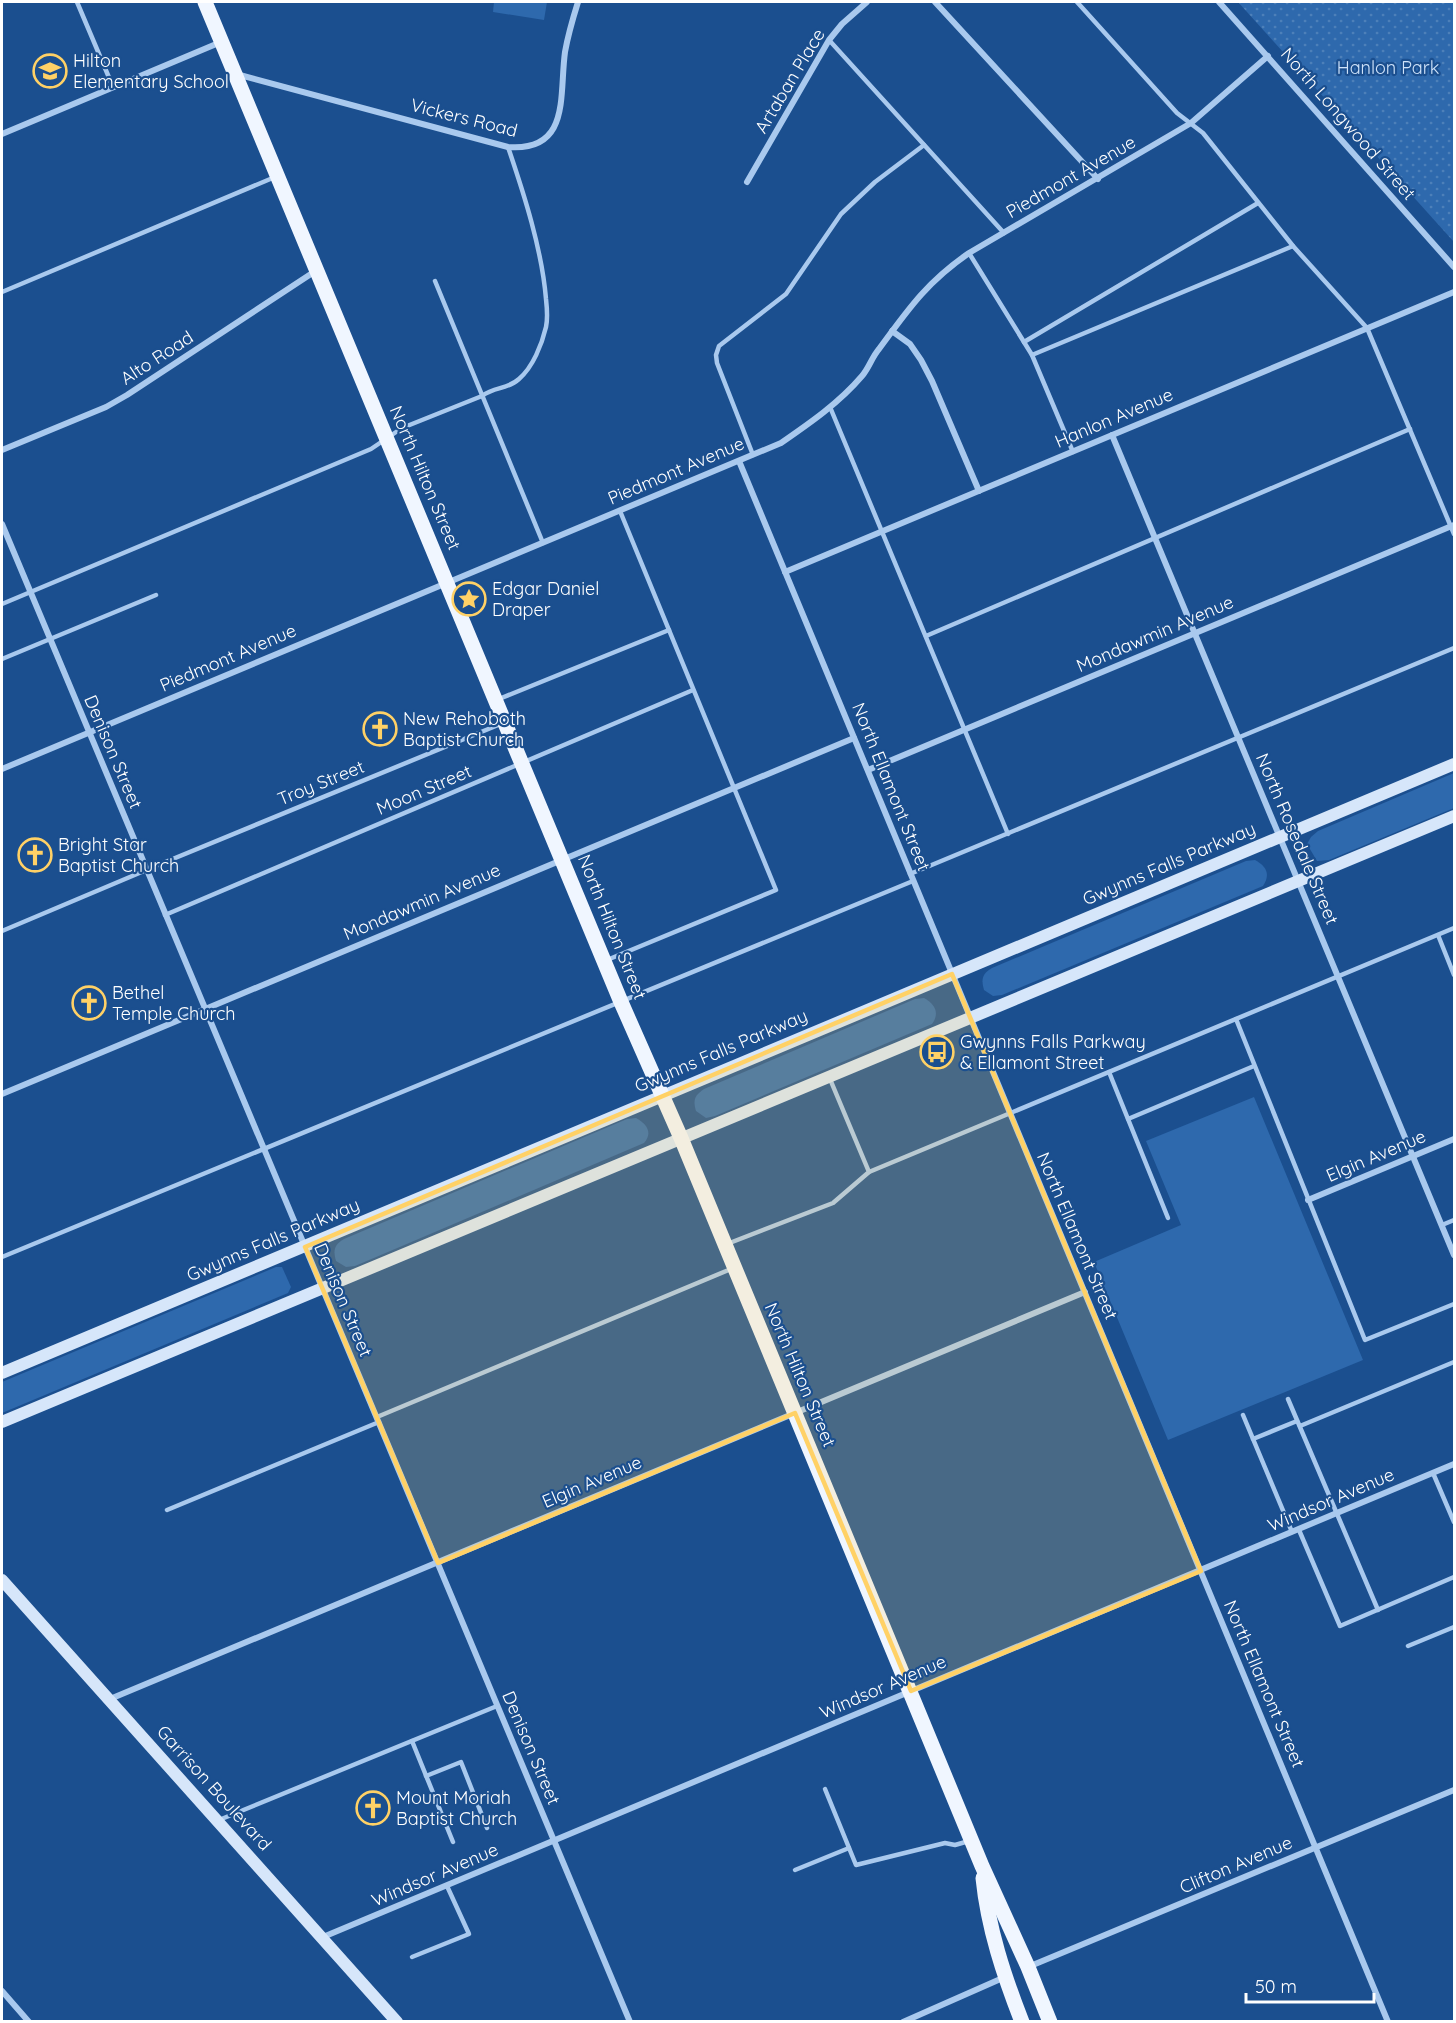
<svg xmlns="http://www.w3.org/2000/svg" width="1456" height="2023" font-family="Quicksand,sans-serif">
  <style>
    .green { fill: #2e69ad }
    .park { fill: url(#park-dots) }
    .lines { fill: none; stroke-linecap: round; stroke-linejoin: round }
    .lane { stroke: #a9c9ee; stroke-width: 4.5 }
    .street { stroke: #a9c9ee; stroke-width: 6 }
    .secondary { stroke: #d6e6fa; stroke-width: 12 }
    .primary { stroke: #f0f6ff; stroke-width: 15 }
    .marked { fill: #ffd166; fill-opacity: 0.2; stroke: #ffd166; stroke-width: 4.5; stroke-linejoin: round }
    .labels { text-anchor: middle; stroke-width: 4.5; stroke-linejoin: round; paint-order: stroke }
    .poi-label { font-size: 18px; fill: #fff; stroke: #1b4f8f; text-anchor: start }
    .park-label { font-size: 18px; fill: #cfe3fa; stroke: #1b4f8f }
    .street-label { font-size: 18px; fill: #fff; stroke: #1b4f8f }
  </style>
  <defs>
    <pattern id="park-dots" width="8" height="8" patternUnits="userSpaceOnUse" patternTransform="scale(1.5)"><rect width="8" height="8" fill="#2e69ad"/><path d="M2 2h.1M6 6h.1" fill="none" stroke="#4d80b9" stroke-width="1.8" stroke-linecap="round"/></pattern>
  </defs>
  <rect width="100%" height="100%" fill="#1b4f8f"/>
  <g class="green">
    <path d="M494,2H547L544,20L493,12Z"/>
    <path d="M1454,773V808L1329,860L1317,861L1307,844L1311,837L1318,831Z"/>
    <path d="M1255,860C1266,866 1271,874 1263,886L1002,995L993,996L984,990C981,979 982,974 992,968L1246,861Z"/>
    <path d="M924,998C935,1004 940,1013 932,1024L715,1116L706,1118L696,1111C693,1100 694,1096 704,1089L915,999Z"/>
    <path d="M1254,1097L1363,1360L1168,1440L1094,1262L1181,1225L1146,1141Z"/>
    <path d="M636,1118C647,1124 653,1133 644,1143L355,1266L346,1267L336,1261C333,1250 334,1245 344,1239L627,1119Z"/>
    <path d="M276,1267H282L291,1287L288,1293L2,1413V1382Z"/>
  </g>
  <path class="park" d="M1238,2H1454V242Z"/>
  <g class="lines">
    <g class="lane">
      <path d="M77,2L113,87"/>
      <path d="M1077,2L1177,113L1203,133L1293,246L1367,328L1454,534"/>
      <path d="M829,40L1004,233"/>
      <path d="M969,253L1032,355L1073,452"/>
      <path d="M435,281L543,543"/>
      <path d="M2,292L275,177"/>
      <path d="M1024,342L1258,203"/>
      <path d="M1032,355L1293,246"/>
      <path d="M830,407L1008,834"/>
      <path d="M753,455L717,363L716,355L719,346L786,294L841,214L875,182L924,145"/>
      <path d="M2,604L371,449L402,428L482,396C495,386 507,390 519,379C533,367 542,344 546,327C548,318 547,308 546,299C542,250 524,194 508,147"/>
      <path d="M926,636L1410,429"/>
      <path d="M2,659L156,595"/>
      <path d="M499,699L669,630"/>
      <path d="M910,874L1454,648"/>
      <path d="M165,915L693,690"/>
      <path d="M2,931L163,863L503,723"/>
      <path d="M1438,935L1454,975"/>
      <path d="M607,960L776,890L620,511"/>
      <path d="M1236,1019L1365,1340L1454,1304"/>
      <path d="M1109,1072L1168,1218"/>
      <path d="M1128,1119L1254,1066"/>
      <path d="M869,1172L1454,928"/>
      <path d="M1442,1225L1454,1220"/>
      <path d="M727,1244L833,1203L869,1172L830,1079"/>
      <path d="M2,1257L913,881"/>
      <path d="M1288,1399L1378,1610"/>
      <path d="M1243,1415L1292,1532"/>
      <path d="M377,1417L731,1269"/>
      <path d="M1300,1426L1454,1362"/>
      <path d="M1253,1439L1297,1421"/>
      <path d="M1433,1473L1454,1522"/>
      <path d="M167,1510L379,1422"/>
      <path d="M1299,1530L1340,1626L1454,1577"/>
      <path d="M1408,1646L1454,1627"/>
      <path d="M412,1741L453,1842"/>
      <path d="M426,1776L461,1762L487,1828"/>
      <path d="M825,1789L856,1865L945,1843L955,1845L969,1841"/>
      <path d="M219,1820L497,1706"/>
      <path d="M795,1870L849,1848"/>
      <path d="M412,1957L469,1934L447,1886"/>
    </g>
    <g class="street">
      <path d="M935,2L1098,179"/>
      <path d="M1219,2L1454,267"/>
      <path d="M236,74L508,147C571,152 559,95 565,52C568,35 573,18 578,2"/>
      <path d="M2,134L221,42"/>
      <path d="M747,182L829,40L842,24L867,2"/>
      <path d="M892,331L910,344L921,360L932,381L979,491"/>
      <path d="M1112,435L1454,1255"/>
      <path d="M2,450L106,407L127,395L317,270"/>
      <path d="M739,461L1388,2022"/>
      <path d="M2,524L630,2022"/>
      <path d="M785,572L1454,292"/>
      <path d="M2,769L781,443C810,423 839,403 862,376C869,368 872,357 879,349C909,308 927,282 969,253L1191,123L1268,56"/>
      <path d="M868,770L1454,525"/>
      <path d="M2,1094L854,738"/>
      <path d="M1308,1200L1454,1139"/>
      <path d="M110,1699L1085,1292"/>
      <path d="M323,1937L1454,1464"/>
      <path d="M1028,1967L1454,1790"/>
      <path d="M2,1991L29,2022"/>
      <path d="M903,2022L1005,1977"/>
    </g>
    <g class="secondary">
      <path d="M2,1373L1454,764"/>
      <path d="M2,1422L1454,816"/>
      <path d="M2,1580L397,2022"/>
    </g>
    <g class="primary">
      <path d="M205,2L621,1002L681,1138L982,1866L1028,1967L1050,2022"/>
      <path d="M983,1878C988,1928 1004,1976 1022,2022"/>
    </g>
  </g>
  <path class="marked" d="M952,974L1201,1571L911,1691L795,1413L438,1563L305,1247Z"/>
  <defs>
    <symbol id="school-ring" viewBox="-11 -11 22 22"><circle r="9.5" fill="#1b4f8f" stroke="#ffd166" stroke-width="1.5"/><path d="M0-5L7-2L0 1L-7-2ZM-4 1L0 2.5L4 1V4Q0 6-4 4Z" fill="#ffd166"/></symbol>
    <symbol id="sight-ring" viewBox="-11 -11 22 22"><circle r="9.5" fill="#1b4f8f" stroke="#ffd166" stroke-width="1.5"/><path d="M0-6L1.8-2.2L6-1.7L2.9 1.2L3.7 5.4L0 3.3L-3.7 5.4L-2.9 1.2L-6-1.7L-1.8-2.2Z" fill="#ffd166"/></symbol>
    <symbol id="church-ring" viewBox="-11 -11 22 22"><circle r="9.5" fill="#1b4f8f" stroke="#ffd166" stroke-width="1.5"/><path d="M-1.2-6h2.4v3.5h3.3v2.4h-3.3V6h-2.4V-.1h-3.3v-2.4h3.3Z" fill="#ffd166"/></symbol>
    <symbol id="bus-ring" viewBox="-11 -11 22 22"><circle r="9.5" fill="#1b4f8f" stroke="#ffd166" stroke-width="1.5"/><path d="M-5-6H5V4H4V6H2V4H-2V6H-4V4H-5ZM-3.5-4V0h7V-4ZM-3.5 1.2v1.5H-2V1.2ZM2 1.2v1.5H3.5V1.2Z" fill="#ffd166"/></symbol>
  </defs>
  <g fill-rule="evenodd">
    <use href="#school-ring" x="31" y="52" width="38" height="38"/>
    <use href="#sight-ring" x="450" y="580" width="38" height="38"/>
    <use href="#church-ring" x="361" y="710" width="38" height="38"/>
    <use href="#church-ring" x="16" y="836" width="38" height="38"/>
    <use href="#church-ring" x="70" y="984" width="38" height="38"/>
    <use href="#bus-ring" x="918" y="1033" width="38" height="38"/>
    <use href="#church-ring" x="354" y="1789" width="38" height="38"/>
  </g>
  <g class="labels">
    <g class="poi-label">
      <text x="73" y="67">Hilton<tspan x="73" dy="21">Elementary School</tspan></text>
      <text x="492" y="595">Edgar Daniel<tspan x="492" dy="21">Draper</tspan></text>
      <text x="403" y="725">New Rehoboth<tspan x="403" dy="21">Baptist Church</tspan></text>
      <text x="58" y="851">Bright Star<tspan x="58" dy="21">Baptist Church</tspan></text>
      <text x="112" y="999">Bethel<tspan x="112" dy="21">Temple Church</tspan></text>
      <text x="960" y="1048">Gwynns Falls Parkway<tspan x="960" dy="21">&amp; Ellamont Street</tspan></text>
      <text x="396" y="1804">Mount Moriah<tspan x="396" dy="21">Baptist Church</tspan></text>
    </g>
    <g class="park-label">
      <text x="1388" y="74">Hanlon Park</text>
    </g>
    <g class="street-label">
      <text transform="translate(790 81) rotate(-59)" y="6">Artaban Place</text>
      <text transform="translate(464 118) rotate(14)" y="6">Vickers Road</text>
      <text transform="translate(1348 124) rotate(49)" y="6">North Longwood Street</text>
      <text transform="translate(1071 177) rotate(-30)" y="6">Piedmont Avenue</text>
      <text transform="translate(157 358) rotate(-33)" y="6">Alto Road</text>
      <text transform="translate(1114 418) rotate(-23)" y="6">Hanlon Avenue</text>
      <text transform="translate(676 471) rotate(-23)" y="6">Piedmont Avenue</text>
      <text transform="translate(425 478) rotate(67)" y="6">North Hilton Street</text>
      <text transform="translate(1155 634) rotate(-23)" y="6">Mondawmin Avenue</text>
      <text transform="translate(228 658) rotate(-23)" y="6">Piedmont Avenue</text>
      <text transform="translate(113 752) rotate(67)" y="6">Denison Street</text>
      <text transform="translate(321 783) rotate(-22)" y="6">Troy Street</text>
      <text transform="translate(891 787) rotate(68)" y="6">North Ellamont Street</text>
      <text transform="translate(424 790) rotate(-23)" y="6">Moon Street</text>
      <text transform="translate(1297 839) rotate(67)" y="6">North Rosedale Street</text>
      <text transform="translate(1169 864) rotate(-23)" y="6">Gwynns Falls Parkway</text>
      <text transform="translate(422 902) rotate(-23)" y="6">Mondawmin Avenue</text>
      <text transform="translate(612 927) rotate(68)" y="6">North Hilton Street</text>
      <text transform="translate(721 1051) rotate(-23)" y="6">Gwynns Falls Parkway</text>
      <text transform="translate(1376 1156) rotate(-23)" y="6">Elgin Avenue</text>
      <text transform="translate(1077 1236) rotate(67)" y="6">North Ellamont Street</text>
      <text transform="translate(273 1240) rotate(-23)" y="6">Gwynns Falls Parkway</text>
      <text transform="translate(343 1300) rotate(67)" y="6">Denison Street</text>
      <text transform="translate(800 1375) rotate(67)" y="6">North Hilton Street</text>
      <text transform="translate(592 1482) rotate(-23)" y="6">Elgin Avenue</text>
      <text transform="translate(1331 1500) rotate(-23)" y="6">Windsor Avenue</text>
      <text transform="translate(1264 1684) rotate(67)" y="6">North Ellamont Street</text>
      <text transform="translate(883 1687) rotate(-23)" y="6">Windsor Avenue</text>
      <text transform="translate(531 1748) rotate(67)" y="6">Denison Street</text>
      <text transform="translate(214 1788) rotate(48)" y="6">Garrison Boulevard</text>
      <text transform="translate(1236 1865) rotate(-23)" y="6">Clifton Avenue</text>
      <text transform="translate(435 1875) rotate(-23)" y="6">Windsor Avenue</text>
    </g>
  </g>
  <rect width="1456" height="2023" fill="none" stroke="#ffffff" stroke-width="6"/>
  <path d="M1246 1993v9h128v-9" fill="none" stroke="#ffffff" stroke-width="3"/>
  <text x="1255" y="1993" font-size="18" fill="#ffffff" stroke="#1b4f8f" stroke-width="4.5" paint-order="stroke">50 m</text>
</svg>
